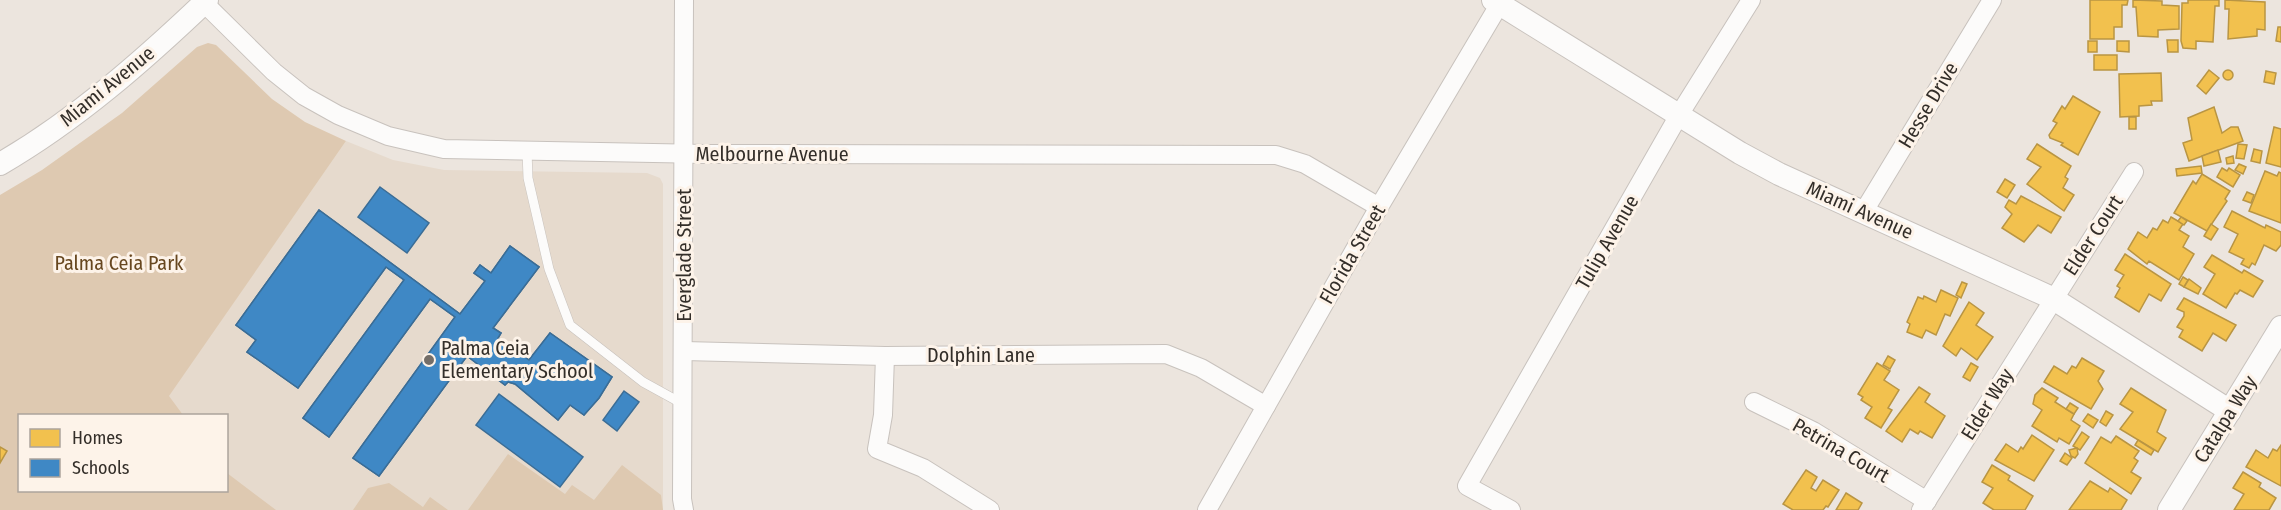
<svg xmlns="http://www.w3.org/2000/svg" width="2281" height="510" font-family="'Fira Sans Condensed',sans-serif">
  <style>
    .built { fill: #e6dacd }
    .green { fill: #dec9b1 }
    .homes { fill: #f2c14e; stroke: #b99543; stroke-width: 1.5 }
    .schools { fill: #3f88c5; stroke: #3b6d96; stroke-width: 1.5; fill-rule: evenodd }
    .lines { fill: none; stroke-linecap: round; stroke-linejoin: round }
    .service-casing { stroke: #c8c2bd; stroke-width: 10 }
    .minor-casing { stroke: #c8c2bd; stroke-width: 20 }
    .tertiary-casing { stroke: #c8c2bd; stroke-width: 24 }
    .service { stroke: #fcfbfa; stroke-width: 9 }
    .minor { stroke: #fcfbfa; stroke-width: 18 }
    .tertiary { stroke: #fcfbfa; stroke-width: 22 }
    .poi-dot { fill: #746e68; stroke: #fdf3e9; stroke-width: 2 }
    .labels { text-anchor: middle; stroke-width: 6; stroke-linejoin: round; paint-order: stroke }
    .street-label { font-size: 20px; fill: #332e29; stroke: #fdf3e9 }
    .park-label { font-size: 20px; fill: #67471f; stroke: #fdf3e9 }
    .poi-label { font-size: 20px; fill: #332e29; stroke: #fdf3e9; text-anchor: start }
  </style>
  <rect width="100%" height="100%" fill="#ece5de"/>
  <path class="built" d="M346,141L393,160L444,170L647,173L660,178L663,184V510H85L226,490V416L155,415Z"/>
  <g class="green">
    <path d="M208,43L216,45L272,99L305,122L346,141L169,396L183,415L20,416V490H226L227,473L276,510H0V195L42,170L122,113L197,47Z"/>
    <path d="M508,454L565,494L572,485L594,500L622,465L661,495L663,510H468Z"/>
    <path d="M389,483L423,507L430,497L448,510H353L368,488Z"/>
  </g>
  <g class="homes">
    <path d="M2090,0H2128L2127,5H2122V27H2114V39H2090Z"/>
    <path d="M2133,0L2162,1V5L2179,6V29L2158,30V37L2138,36L2136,7H2133Z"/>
    <path d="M2188,0H2219V6H2215L2213,42L2196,41V49L2183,48L2181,41L2182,3H2188Z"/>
    <path d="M2225,0L2265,2V30L2257,29V36L2228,39L2229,9H2225Z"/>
    <path d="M2278,27H2281V42L2276,41Z"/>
    <path d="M2167,40H2178V52H2168Z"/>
    <rect x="2088" y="41" width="9" height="11"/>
    <path d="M2117,41H2129V52L2117,51Z"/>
    <rect x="2094" y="55" width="23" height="15"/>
    <circle cx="2228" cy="75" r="5"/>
    <path d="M2209,70L2219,78L2206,94L2197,86Z"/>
    <path d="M2266,71L2276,73L2274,84L2264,82Z"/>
    <path d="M2161,73L2162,101H2151L2152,105L2139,106V116L2120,117L2119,74Z"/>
    <path d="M2073,96L2100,112L2078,155L2061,145L2063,143L2050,138L2049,135L2057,123L2053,121L2062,106L2065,109Z"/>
    <path d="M2214,107L2222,133L2231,127H2238L2243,141L2189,161L2183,143L2192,140L2188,118Z"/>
    <rect x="2129" y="117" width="7" height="12"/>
    <path d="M2274,127L2281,129V167L2266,163Z"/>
    <path d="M2037,144L2071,166L2065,177L2068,179L2063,188L2074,195L2064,211L2027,184L2041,167L2027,159Z"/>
    <path d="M2238,144L2247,145L2244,159L2236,158Z"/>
    <path d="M2254,149L2262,151L2260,163L2251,161Z"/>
    <path d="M2218,150L2221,162L2204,166L2202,156Z"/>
    <path d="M2233,156L2234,163L2227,164L2226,158Z"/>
    <path d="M2239,164L2246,167L2243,174L2235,170Z"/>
    <path d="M2201,166L2202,173L2177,176L2176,169Z"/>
    <path d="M2222,168L2227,171L2229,168L2240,175L2233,187L2217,177Z"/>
    <path d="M2265,171L2277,176L2279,172L2281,173V223L2249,211Z"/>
    <path d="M2202,174L2230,191L2225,199L2227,201L2207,231L2174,213L2193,181L2196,184Z"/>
    <path d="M2005,179L2015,185L2007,198L1997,192Z"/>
    <path d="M2247,192L2254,195L2251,203L2243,200Z"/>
    <path d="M2021,196L2061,217L2051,233L2038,225L2024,242L2002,228L2012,214L2005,207L2009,200L2016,204Z"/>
    <path d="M2232,211L2265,228L2266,225L2281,232V245L2276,251L2264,245L2255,265L2252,263L2249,268L2241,264L2244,259L2229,252L2238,234L2224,227Z"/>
    <path d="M2171,217L2183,224L2179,230L2189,236L2183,247L2194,254L2179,280L2149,261L2147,264L2128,249L2138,232L2147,238L2153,228L2157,230L2163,220L2168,223Z"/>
    <path d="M2181,217L2187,221L2184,225L2178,221Z"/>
    <path d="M2211,224L2218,229L2211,240L2204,236Z"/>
    <path d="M2125,254L2171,284L2161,301L2149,294L2139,312L2115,297L2120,288L2117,286L2124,275L2115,270Z"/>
    <path d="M2212,255L2242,273L2244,270L2263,281L2253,297L2240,290L2237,294L2235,293L2226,308L2203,294L2215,274L2204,267Z"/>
    <path d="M2183,277L2188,280L2184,287L2179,284Z"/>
    <path d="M2189,279L2201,288L2198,294L2184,287Z"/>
    <path d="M1962,282L1967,284L1961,298L1956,295Z"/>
    <path d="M1941,290L1958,298L1950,316L1945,314L1936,335L1926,330L1922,338L1907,332L1910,324L1907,322L1918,297L1923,299L1924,296L1936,302Z"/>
    <path d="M2184,298L2236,325L2226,341L2213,333L2202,351L2179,337L2183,330L2177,327L2184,316V312L2177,309Z"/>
    <path d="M1969,302L1984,313L1976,325L1993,337L1977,360L1961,348L1956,356L1943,346Z"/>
    <path d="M1888,356L1895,360L1890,369L1883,365Z"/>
    <path d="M2082,358L2104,371L2098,381L2103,389L2091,409L2044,382L2054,366L2067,374L2072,366L2076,368Z"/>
    <path d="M1877,363L1890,371L1884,380L1899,390L1888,408L1892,410L1881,428L1865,418L1872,407L1861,400L1863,397L1858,394Z"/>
    <path d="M1971,363L1978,367L1970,381L1963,377Z"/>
    <path d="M1919,387L1930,394L1925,402L1945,416L1932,438L1920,431L1918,434L1910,429L1902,442L1886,431Z"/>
    <path d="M2042,388L2058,398L2055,402L2074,414L2071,420L2080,426L2069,444L2059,438L2057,442L2032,426L2042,410L2033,404L2035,395Z"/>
    <path d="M2131,388L2166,410L2157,432L2166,438L2158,452L2120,429L2133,412L2120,404Z"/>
    <path d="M2070,403L2078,408L2074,414L2066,409Z"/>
    <path d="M2106,411L2113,415L2106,426L2100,422Z"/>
    <path d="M2088,414L2098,420L2093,428L2083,421Z"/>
    <path d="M2082,432L2089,437L2080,450L2073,446Z"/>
    <path d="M2032,435L2054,450L2034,481L1995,460L2006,444L2018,452L2021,447L2023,449Z"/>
    <path d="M2116,436L2139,451L2134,458L2138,461L2131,472L2141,478L2131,494L2085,463L2101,437L2111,443Z"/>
    <path d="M2138,440L2154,450L2151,455L2135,445Z"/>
    <path d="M2281,445V486L2246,467L2256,450L2268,458L2273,449L2277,451Z"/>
    <path d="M0,447L7,451L0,463Z"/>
    <path d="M2077,448L2078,454L2075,458L2071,456L2069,450Z"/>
    <path d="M2065,453L2072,458L2067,465L2060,461Z"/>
    <path d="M1992,465L2010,476L2008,480L2033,496L2025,510H1994L1983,503L1993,488L1982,482Z"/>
    <path d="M1806,470L1817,477L1811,488L1816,491L1823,480L1839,490L1828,507L1826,506L1823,510H1793L1783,504Z"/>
    <path d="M2243,472L2261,483L2259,487L2276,498L2269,510H2234L2244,494L2233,488Z"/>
    <path d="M2090,481L2108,492L2110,488L2127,500L2121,510H2069Z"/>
    <path d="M1846,493L1862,503L1858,510H1836Z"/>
  </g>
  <g class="schools">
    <path d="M380,187L429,223L407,253L358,217Z"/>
    <path d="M319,210L460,314L485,281L474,273L480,265L491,273L510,246L539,267L493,328L501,333L498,338L529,360L550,333L612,377L599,398L584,415L570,405L558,420L515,384L508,382L505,385L467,356L379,476L353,458L455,317L430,299L329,437L303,418L404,280L386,267L298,388L247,352L256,340L236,325ZM342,235L360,249L275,363L258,350Z"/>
    <path d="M319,210L460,314L485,281L474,273L480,265L491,273L510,246L539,267L493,328L501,333L498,338L529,360L550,333L612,377L599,398L584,415L570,405L558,420L515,384L508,382L505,385L467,356L379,476L353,458L455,317L430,299L329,437L303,418L404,280L386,267L298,388L247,352L256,340L236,325Z"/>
    <path d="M624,391L639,402L617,431L603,420Z"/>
    <path d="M499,394L583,457L560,487L476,425Z"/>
  </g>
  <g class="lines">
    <defs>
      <path id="service" d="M527,151L528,178L549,269L570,325L643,382L683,404"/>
      <g id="minor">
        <path d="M201,0L274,72L304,96L338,115L388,136L444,149L706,154L1276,155L1305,164L1379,207"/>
        <path d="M1864,211L1992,0"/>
        <path d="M684,351L885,356L1166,354L1201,368L1266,406"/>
        <path d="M885,356L883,415L877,449L923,468L990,510"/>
        <path d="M1754,402L1813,431L1927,501"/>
        <path d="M684,510L682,499L684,0"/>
        <path d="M1207,510L1379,207L1502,0"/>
        <path d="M1511,510L1467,486L1679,115L1751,0"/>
        <path d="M1921,510L2134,172"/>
      </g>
      <g id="tertiary">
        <path d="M1493,0L1740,153L1779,174L2052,298L2230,411"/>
        <path d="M0,164C76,120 144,60 207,0"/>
        <path d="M2169,510L2281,327"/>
      </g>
    </defs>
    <use href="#service" class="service-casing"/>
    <use href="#minor" class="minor-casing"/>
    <use href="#tertiary" class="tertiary-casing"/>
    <use href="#service" class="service"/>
    <use href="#minor" class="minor"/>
    <use href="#tertiary" class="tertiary"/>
  </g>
  <circle class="poi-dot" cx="429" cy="360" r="6"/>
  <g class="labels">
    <g class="street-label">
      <text transform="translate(107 86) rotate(-39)" y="7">Miami Avenue</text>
      <text transform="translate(1928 105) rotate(-59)" y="7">Hesse Drive</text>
      <text x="772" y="161">Melbourne Avenue</text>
      <text transform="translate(1860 210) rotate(24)" y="7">Miami Avenue</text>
      <text transform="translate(2093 235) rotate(-57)" y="7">Elder Court</text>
      <text transform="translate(1607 242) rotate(-60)" y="7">Tulip Avenue</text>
      <text transform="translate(1352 254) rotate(-60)" y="7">Florida Street</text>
      <text transform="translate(684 255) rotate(-90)" y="7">Everglade Street</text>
      <text x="981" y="362">Dolphin Lane</text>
      <text transform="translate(1987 404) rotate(-58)" y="7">Elder Way</text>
      <text transform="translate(2225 419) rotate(-58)" y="7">Catalpa Way</text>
      <text transform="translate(1841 450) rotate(30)" y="7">Petrina Court</text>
    </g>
    <g class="park-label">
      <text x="119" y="270">Palma Ceia Park</text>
    </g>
    <g class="poi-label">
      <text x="441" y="355">Palma Ceia<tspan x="441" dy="23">Elementary School</tspan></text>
    </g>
  </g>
  <rect x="18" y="414" width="210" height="78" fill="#fdf3e9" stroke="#aca49c" stroke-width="1.5"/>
  <rect x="30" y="429" width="30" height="18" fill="#f2c14e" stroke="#aca49c" stroke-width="1.5"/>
  <text x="72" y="444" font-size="18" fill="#332e29">Homes</text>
  <rect x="30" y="459" width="30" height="18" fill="#3f88c5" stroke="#aca49c" stroke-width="1.5"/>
  <text x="72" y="474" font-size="18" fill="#332e29">Schools</text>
</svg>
